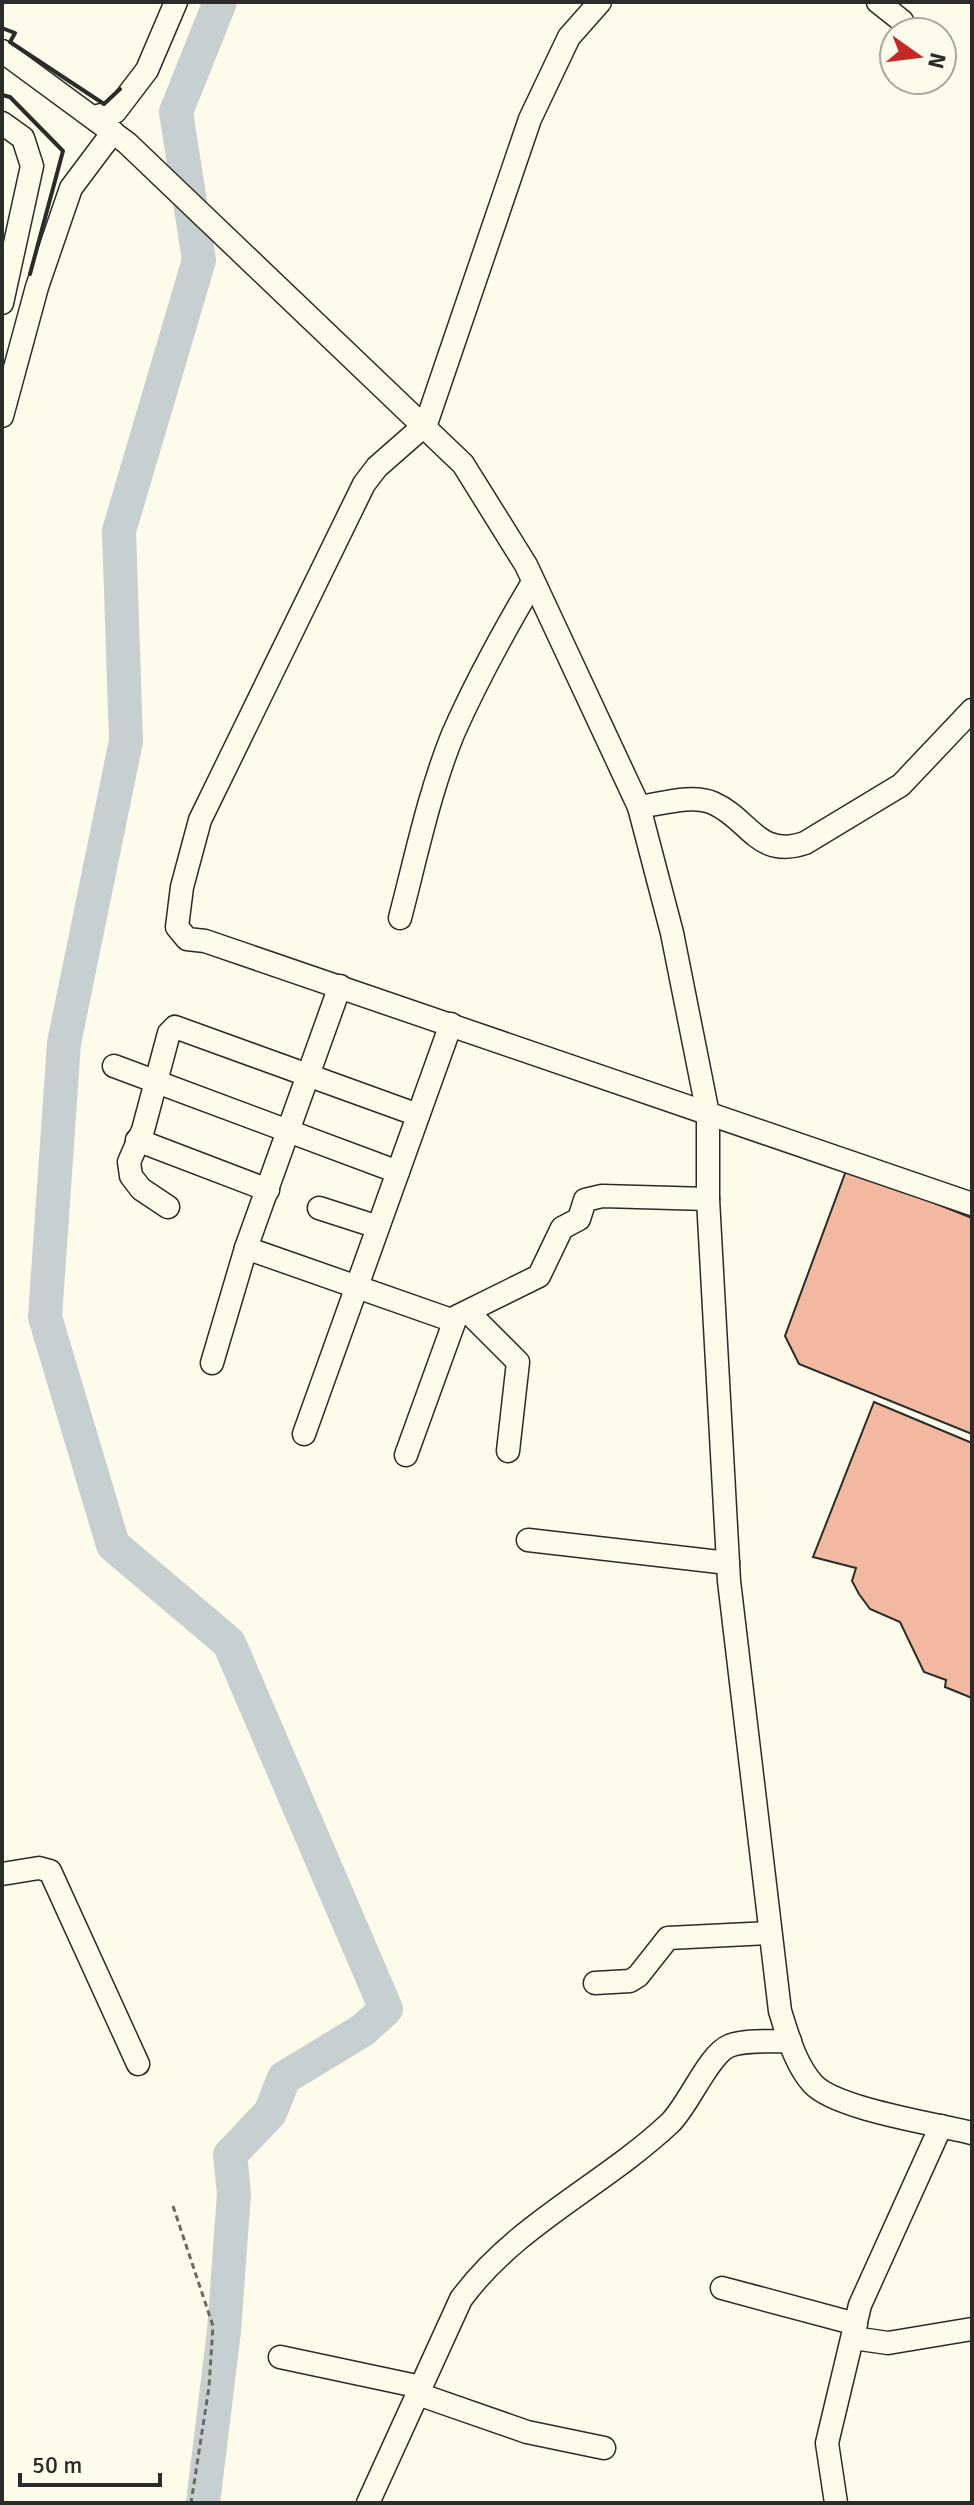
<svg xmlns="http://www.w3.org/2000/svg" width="974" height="2505" font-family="Signika,sans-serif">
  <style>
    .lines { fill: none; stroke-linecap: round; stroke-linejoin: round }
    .river { stroke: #c7d0d0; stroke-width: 34 }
    .building { fill: #f2b8a0; stroke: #2b2b2b; stroke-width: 2 }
    .minor-casing { stroke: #2b2b2b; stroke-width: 25 }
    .path { stroke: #6a6964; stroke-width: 3; stroke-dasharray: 6 4; stroke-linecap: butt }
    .minor { stroke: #fdfbea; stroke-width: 22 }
    .wall { stroke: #2b2b2b; stroke-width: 4 }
  </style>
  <rect width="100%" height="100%" fill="#fdfbea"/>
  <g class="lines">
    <path class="river" d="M203,2503L224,2331L234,2193L230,2155L270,2113L284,2078L363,2030L386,2009L229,1643L113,1545L45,1317L64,1043L126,741L119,531L199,260L176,112L220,2"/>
  </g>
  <g class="building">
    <path d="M847,1168L972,1218V1434L799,1364L785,1336Z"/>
    <path d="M874,1402L972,1443V1698L945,1687L946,1680L924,1672L900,1622L870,1609L859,1594L852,1581L856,1568L813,1557Z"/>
  </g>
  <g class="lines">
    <defs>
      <g id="minor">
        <path d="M600,2L569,37L530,119L426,424L377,467L364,484L200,820L182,887L177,927L187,939L205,941L972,1204"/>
        <path d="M878,2L902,21"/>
        <path d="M2,51L127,143L463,464L526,565L639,807L672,933L708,1114V1199L729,1581L780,2011C788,2036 795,2064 813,2084C836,2109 936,2124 972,2133"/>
        <path d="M93,117L115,112L147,70L176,2"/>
        <path d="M2,123L23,138L32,166L2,303"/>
        <path d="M2,416L37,287L71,188L113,132"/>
        <path d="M639,807C661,804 692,794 713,803C750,819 757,859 805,843L901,785L972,710"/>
        <path d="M400,918C416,857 429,793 453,734C476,682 504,631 533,582"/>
        <path d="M114,1066L398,1172"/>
        <path d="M137,1140L268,1190"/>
        <path d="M168,1207L141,1189L131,1176L129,1162L143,1130L169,1033L175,1027L418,1115"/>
        <path d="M319,1208L378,1227"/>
        <path d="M246,1248L454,1321"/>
        <path d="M468,1312L518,1362L508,1451"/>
        <path d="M212,1363L246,1248L340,986"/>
        <path d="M304,1434L451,1024"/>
        <path d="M406,1455L456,1317L539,1276L562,1228L579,1219L585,1200L602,1196L708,1199"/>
        <path d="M528,1540L728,1563"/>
        <path d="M2,1874L39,1868L50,1871L138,2064"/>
        <path d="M595,1983L630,1981L638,1976L668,1938L769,1933"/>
        <path d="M722,2288L856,2324"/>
        <path d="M853,2338L888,2343L972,2329"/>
        <path d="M280,2357L421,2387"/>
        <path d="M418,2394L527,2432L604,2448"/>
        <path d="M368,2503L461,2299C516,2224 603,2186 670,2123C688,2106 709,2054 729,2046C746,2039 771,2042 790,2041"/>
        <path d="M836,2503L827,2443L860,2305L941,2126"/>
      </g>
    </defs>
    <use href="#minor" class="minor-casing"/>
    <path class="path" d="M173,2206L213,2326L209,2387L191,2503"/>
    <use href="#minor" class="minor"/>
    <g class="wall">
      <path d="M2,28L15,33L10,42L104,104L120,89"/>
      <path d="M2,95L10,97L63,151L30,274"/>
    </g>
  </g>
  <rect width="974" height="2505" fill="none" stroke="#2b2b2b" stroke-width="8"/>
  <g transform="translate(918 56) rotate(104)"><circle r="38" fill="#fdfbea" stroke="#a9a89e" stroke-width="2"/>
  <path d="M0-6L14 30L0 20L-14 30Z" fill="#c62828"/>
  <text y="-12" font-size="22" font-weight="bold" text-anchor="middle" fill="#2b2b2b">N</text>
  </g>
  <path d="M20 2473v12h140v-12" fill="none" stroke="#2b2b2b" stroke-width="4"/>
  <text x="32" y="2473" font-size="24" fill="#2b2b2b" stroke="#fdfbea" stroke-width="6" paint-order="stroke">50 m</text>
</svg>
